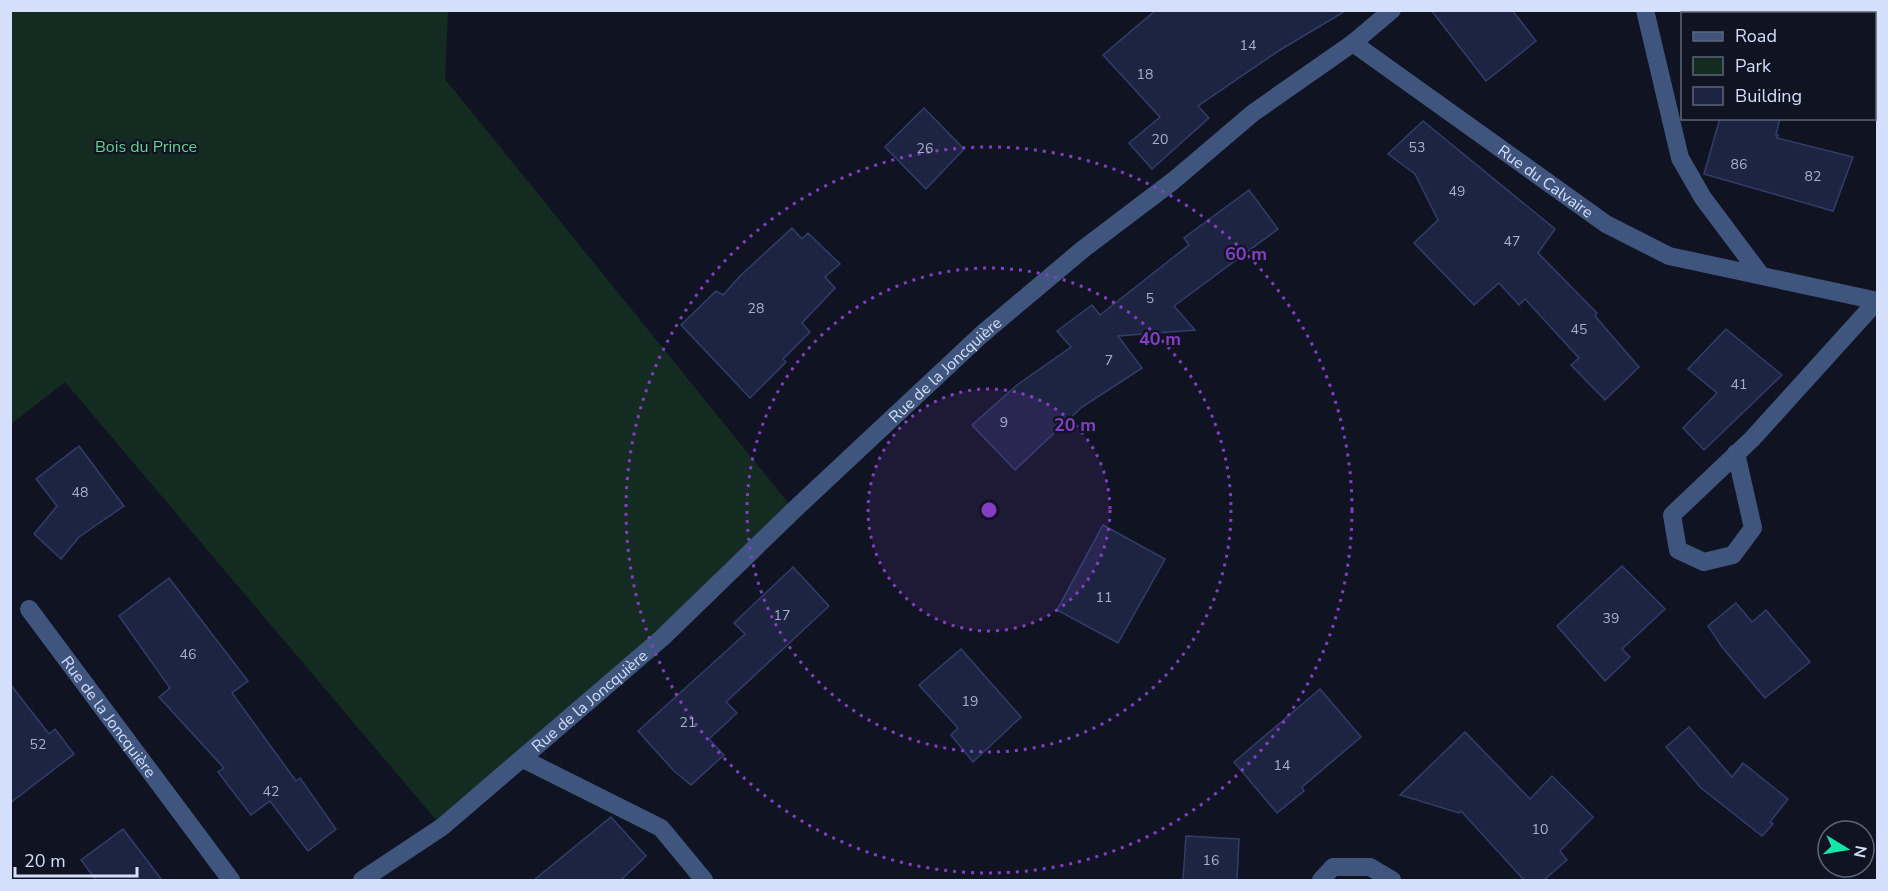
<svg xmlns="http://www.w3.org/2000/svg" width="1888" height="891" font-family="'Nunito Sans',sans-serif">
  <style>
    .green { fill: #132b21 }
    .building { fill: #1d2441; stroke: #313d6b; stroke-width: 1.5 }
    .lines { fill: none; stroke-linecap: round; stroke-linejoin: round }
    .minor { stroke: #3f557d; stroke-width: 18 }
    .ring { fill: none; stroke: #843ec5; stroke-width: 3; stroke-dasharray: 3 6 }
    .labels { text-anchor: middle; stroke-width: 4.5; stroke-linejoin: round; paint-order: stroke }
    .number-label { font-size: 14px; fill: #a6b0cc }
    .park-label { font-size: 16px; fill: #67d58e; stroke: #101422 }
    .street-label { font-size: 16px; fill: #d4dffb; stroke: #101422 }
    .centre { fill: #843ec5; stroke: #101422; stroke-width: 3 }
    .ring-label { font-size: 18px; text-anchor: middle; font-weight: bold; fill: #843ec5; stroke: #101422; stroke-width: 4.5; stroke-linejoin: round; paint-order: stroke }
  </style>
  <rect width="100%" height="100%" fill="#101422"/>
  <path class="green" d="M11,11H448L445,79L794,510L442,827L65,382L11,424Z"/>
  <g class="building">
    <path d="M1156,10H1347L1280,50L1198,106L1209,118L1152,169L1129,143L1160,117L1103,55Z"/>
    <path d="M1431,10H1512L1536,41L1486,81Z"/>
    <path d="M924,108L964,149L926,189L885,147Z"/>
    <path d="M1720,118H1780L1776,135H1778L1777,138L1853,157L1833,211L1704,174Z"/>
    <path d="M1423,121L1555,229L1538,253L1597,313L1595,316L1639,367L1605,400L1571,365L1579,358L1525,299L1519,305L1499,283L1474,305L1414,243L1438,220L1415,174L1388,154Z"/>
    <path d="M1249,190L1278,229L1174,306L1195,330L1118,336L1142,368L1082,407L1015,470L972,425L1017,385L1071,347L1057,331L1092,305L1100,315L1189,245L1184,238Z"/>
    <path d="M792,228L802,239L808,233L840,264L825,277L835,288L802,323L810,332L783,359L786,362L750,398L681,325L716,291L723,295L740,276Z"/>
    <path d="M1726,329L1782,375L1704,450L1683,428L1717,393L1688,369Z"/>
    <path d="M79,446L124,506L79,537L61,559L34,534L57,506L36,479Z"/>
    <path d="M1103,525L1165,559L1118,643L1057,610Z"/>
    <path d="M1622,566L1665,609L1622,649L1630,657L1605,681L1557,626Z"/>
    <path d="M793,567L829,606L726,702L737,713L709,739L724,755L691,785L674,771L638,731L745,634L734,623Z"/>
    <path d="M169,578L248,681L232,693L296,781L300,778L336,829L308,851L270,801L251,815L218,772L224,768L159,697L170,688L119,616Z"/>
    <path d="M1736,603L1752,622L1766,610L1810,662L1765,698L1722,647L1708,626Z"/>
    <path d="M961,649L1021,717L973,762L951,735L958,728L919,685Z"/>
    <path d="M10,684L49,734L55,729L74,754L10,803Z"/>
    <path d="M1320,689L1361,737L1302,787L1304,791L1277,813L1234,762Z"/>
    <path d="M1689,727L1732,777L1743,763L1788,799L1770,822L1773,824L1762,836L1701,788L1666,747Z"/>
    <path d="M1465,732L1530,799L1552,776L1593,817L1560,851L1567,860L1544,880H1524L1461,811L1459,813L1400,795Z"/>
    <path d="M611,817L646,856L621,880H534Z"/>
    <path d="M123,829L162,880H96L81,860Z"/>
    <path d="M1186,836L1239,839L1237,880H1183Z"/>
  </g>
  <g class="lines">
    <g class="minor">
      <path d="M1645,10L1680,158L1703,198L1760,274"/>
      <path id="s1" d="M1353,43L1606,224L1669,256L1878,301"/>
      <path d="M1736,453L1753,528L1733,555L1704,562L1678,550L1672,515L1752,439L1877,301"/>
      <path id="s2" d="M29,609L231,880"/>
      <path d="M523,759L661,828L704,880"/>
      <path id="s3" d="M362,880L442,827L662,638L794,510L981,335L1082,250L1173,181L1253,113L1353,43L1392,10"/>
      <path d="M1321,880L1333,867H1370L1392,880"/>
    </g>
  </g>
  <circle cx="989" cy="510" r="121" fill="#843ec5" fill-opacity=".12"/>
  <g class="ring">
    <circle cx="989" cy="510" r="121"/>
    <circle cx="989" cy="510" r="242"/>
    <circle cx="989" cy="510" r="363"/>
  </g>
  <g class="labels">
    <g class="number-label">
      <text x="1248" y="50">14</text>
      <text x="1145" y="79">18</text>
      <text x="1160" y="144">20</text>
      <text x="1417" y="152">53</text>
      <text x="925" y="153">26</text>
      <text x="1739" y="169">86</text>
      <text x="1813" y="181">82</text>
      <text x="1457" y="196">49</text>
      <text x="1512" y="246">47</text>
      <text x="1150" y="303">5</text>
      <text x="756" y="313">28</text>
      <text x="1579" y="334">45</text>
      <text x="1109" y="365">7</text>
      <text x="1739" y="389">41</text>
      <text x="1004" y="427">9</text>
      <text x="80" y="497">48</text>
      <text x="1104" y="602">11</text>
      <text x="782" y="620">17</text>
      <text x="1611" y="623">39</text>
      <text x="188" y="659">46</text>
      <text x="970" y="706">19</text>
      <text x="688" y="727">21</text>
      <text x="38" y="749">52</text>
      <text x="1282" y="770">14</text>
      <text x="271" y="796">42</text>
      <text x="1540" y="834">10</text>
      <text x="1211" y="865">16</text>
    </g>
    <g class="park-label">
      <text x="146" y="152">Bois du Prince</text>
    </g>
    <g class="street-label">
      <text dy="6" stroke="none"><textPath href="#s1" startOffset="237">Rue du Calvaire</textPath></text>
      <text dy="6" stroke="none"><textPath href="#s3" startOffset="776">Rue de la Joncquière</textPath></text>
      <text dy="6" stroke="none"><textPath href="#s3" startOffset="290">Rue de la Joncquière</textPath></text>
      <text dy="6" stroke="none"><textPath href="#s2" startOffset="134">Rue de la Joncquière</textPath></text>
    </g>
  </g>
  <circle cx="989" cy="510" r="9" class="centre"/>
  <g class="ring-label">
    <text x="1246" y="260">60 m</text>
    <text x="1160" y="345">40 m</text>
    <text x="1075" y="431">20 m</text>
  </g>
  <rect width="1888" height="891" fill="none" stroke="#d4dffb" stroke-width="24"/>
  <rect x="1681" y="12" width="195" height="108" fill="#101422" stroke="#5e6579" stroke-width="1.5"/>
  <rect x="1693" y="32" width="30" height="9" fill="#3f557d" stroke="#5e6579" stroke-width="1.5"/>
  <text x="1735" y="42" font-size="18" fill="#d4dffb">Road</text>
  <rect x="1693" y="57" width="30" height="18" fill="#132b21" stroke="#5e6579" stroke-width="1.5"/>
  <text x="1735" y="72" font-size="18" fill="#d4dffb">Park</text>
  <rect x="1693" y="87" width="30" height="18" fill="#1d2441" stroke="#5e6579" stroke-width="1.5"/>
  <text x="1735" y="102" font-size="18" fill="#d4dffb">Building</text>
  <g transform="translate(1846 849) rotate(101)"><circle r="28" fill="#101422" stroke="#5e6579" stroke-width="1.5"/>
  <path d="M0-4.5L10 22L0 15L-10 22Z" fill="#14e8a9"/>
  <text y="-9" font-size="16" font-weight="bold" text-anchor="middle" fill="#d4dffb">N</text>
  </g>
  <path d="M15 867v9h122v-9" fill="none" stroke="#d4dffb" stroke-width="3"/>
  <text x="24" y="867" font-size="18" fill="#d4dffb" stroke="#101422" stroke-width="4.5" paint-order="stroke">20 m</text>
</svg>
